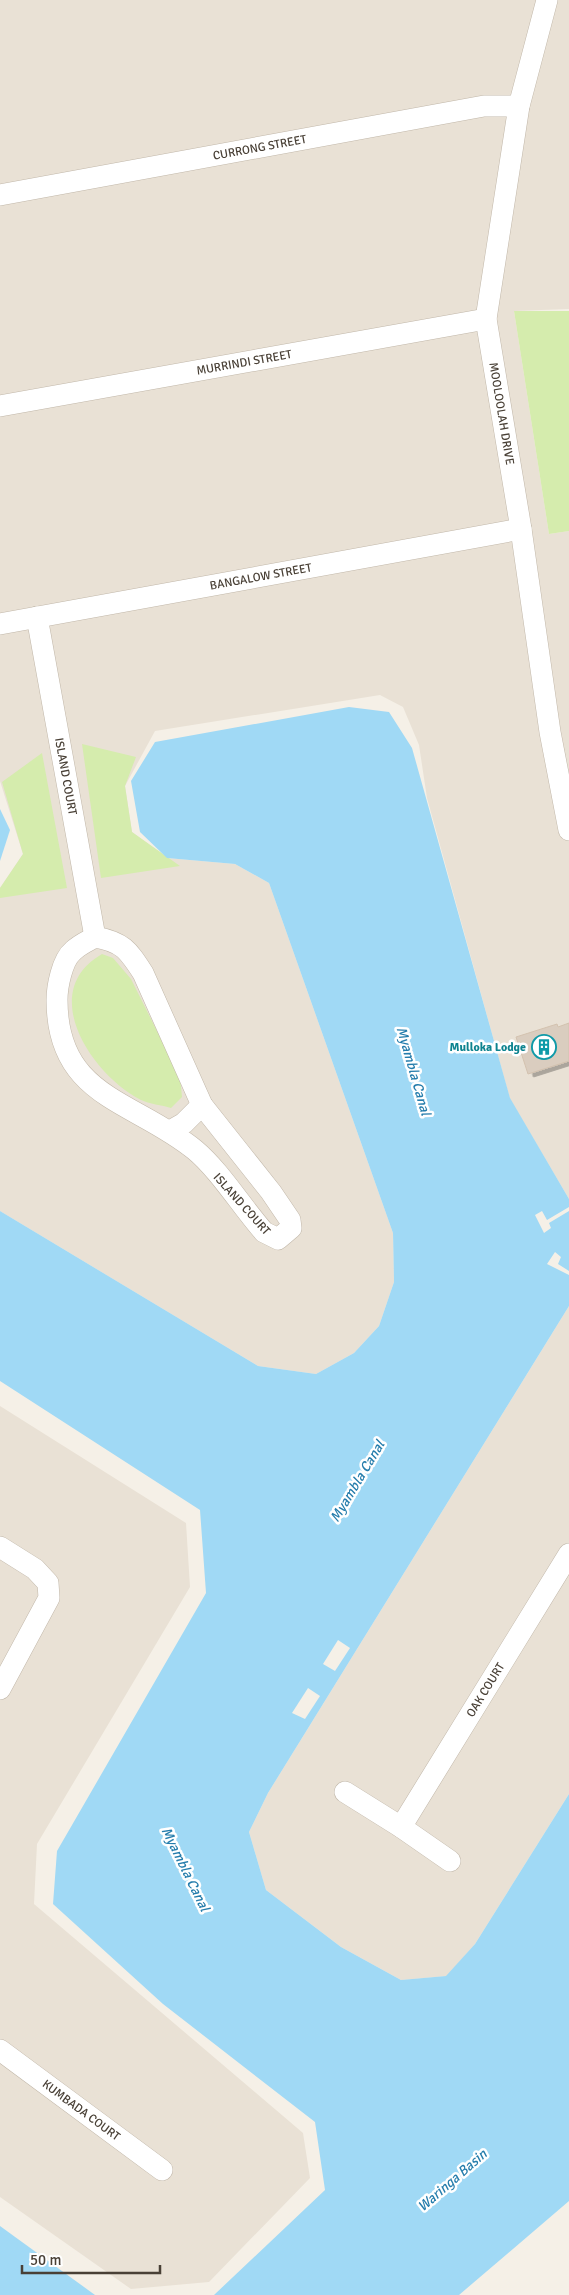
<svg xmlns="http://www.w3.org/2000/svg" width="569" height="2295" font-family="Signika,sans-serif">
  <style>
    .residential { fill: #e9e1d5 }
    .green { fill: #d5ecad }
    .water { fill: #a0d9f5 }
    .pier { fill: #f5f0e7 }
    .building { fill: #dacdbf; stroke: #d3c2af; filter: url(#shadow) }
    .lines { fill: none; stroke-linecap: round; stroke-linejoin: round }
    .minor-casing { stroke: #c1b7a9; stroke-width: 22 }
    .minor { stroke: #fff; stroke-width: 21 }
    .labels { text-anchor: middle; stroke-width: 5; stroke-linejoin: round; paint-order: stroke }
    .street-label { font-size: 12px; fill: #494036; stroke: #fff }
    .culture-label { font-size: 12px; font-weight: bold; fill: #0d838f; stroke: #fff; text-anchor: end }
    .water-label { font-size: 14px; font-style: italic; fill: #257dac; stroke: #fff }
  </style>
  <defs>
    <filter id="shadow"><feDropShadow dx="5.5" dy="3" stdDeviation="0" flood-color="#0004"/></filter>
  </defs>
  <rect width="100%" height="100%" fill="#f5f0e7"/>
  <g class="residential">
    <path d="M0,0H569V309L514,311L549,534L569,531V1199L510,1099L427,798L419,745L403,707L380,695L155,731L125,786L132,832L167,858L235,864L269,883L393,1233L394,1282L379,1326L354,1353L316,1374L258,1366L0,1211V888L23,854L0,781Z"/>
    <path d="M569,1306V1794L475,1944L447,1976L401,1980L341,1947L266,1890L249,1832L268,1793Z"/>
    <path d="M0,1406L186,1523L190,1587L37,1844L34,1904L303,2133L310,2178L209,2282L131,2289L0,2197Z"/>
  </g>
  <g class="green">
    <path d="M514,311H569V531L549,534Z"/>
    <path d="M82,744L136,757L125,786L132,832L180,866L101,878Z"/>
    <path d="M42,753L67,888L0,898V888L23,854L2,782Z"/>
    <path d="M102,954L113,958L131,979L180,1077L182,1097L171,1108C162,1105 149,1104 141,1100C92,1075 36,992 102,954Z"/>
  </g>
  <g class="water">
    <path d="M349,707L389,712L412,748L510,1098L569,1199V1306L268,1793L249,1832L266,1890L341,1947L401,1980L446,1976L475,1944L569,1794V2201L459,2295H214L325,2190L315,2122L163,2004L53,1904L57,1851L206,1593L200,1510L0,1381V1211L258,1366L316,1374L354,1353L379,1326L394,1282L393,1233L269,883L235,864L167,858L140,832L131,781L155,742Z"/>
    <path d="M0,809L10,830L0,861Z"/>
    <path d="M0,2226L95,2295H0Z"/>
  </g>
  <g class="pier">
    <path d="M569,1207V1211L549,1223L551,1228L544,1233L535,1215L542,1211L547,1220Z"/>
    <path d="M555,1252L561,1257L558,1264L569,1271V1275L547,1264Z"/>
    <path d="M338,1640L350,1648L335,1671L323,1664Z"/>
    <path d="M308,1688L320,1696L305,1719L292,1713Z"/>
  </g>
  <path class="building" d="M569,1023V1061L528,1074L516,1037L557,1024L558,1027Z"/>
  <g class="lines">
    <defs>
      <g id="minor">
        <path id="s1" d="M547,0L519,106L486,319L521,529L550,732L569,830"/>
        <path id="s2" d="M0,195L484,106H519"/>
        <path id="s3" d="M0,406L486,319"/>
        <path id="s4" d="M37,617L95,937"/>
        <path id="s5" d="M0,624L521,529"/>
        <path d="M95,937C123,942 128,950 143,973L202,1105L271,1192L290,1220L291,1228L278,1239L264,1232C242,1207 219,1170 195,1150C134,1100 57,1098 57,1000C57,987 62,960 73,951C79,945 88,941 95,937Z"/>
        <path d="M170,1131L184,1123L202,1105"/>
        <path d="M0,1547L35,1569L48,1583L49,1598L0,1689"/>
        <path d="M345,1792L401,1827L450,1861"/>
        <path id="s6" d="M401,1827L569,1554"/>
        <path id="s7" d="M0,2050L162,2170"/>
      </g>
    </defs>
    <use href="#minor" class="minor-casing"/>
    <use href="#minor" class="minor"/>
  </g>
  <defs>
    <symbol id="building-ring" viewBox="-11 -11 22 22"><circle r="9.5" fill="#fff" stroke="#0f9aa8" stroke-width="1.5"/><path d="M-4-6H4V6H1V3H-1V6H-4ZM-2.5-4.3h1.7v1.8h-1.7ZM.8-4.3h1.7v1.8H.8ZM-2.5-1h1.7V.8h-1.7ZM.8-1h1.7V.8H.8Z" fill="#0f9aa8"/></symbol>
  </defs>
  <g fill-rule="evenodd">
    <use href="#building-ring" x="530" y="1033" width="28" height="28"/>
  </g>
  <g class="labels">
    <g class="street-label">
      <text dy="4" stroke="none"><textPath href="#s2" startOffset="264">CURRONG STREET</textPath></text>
      <text dy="4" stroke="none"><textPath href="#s3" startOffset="248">MURRINDI STREET</textPath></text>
      <text dy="4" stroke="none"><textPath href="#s1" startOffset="421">MOOLOOLAH DRIVE</textPath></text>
      <text dy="4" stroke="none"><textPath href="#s5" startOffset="265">BANGALOW STREET</textPath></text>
      <text dy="4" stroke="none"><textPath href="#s4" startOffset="162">ISLAND COURT</textPath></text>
      <text transform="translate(242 1204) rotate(48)" y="4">ISLAND COURT</text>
      <text dy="4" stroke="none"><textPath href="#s6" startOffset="161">OAK COURT</textPath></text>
      <text dy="4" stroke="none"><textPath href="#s7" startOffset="101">KUMBADA COURT</textPath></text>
    </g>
    <g class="culture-label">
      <text x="526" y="1051">Mulloka Lodge</text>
    </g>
    <g class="water-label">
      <text transform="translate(414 1071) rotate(74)" y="5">Myambla Canal</text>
      <text transform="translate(357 1481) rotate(-59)" y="5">Myambla Canal</text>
      <text transform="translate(186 1869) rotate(64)" y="5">Myambla Canal</text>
      <text transform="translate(452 2180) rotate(-41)" y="5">Waringa Basin</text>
    </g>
  </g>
  <path d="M22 2265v8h138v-8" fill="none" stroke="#494036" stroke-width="2.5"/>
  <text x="30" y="2265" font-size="15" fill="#494036" stroke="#ffffff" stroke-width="4" paint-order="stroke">50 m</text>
</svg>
